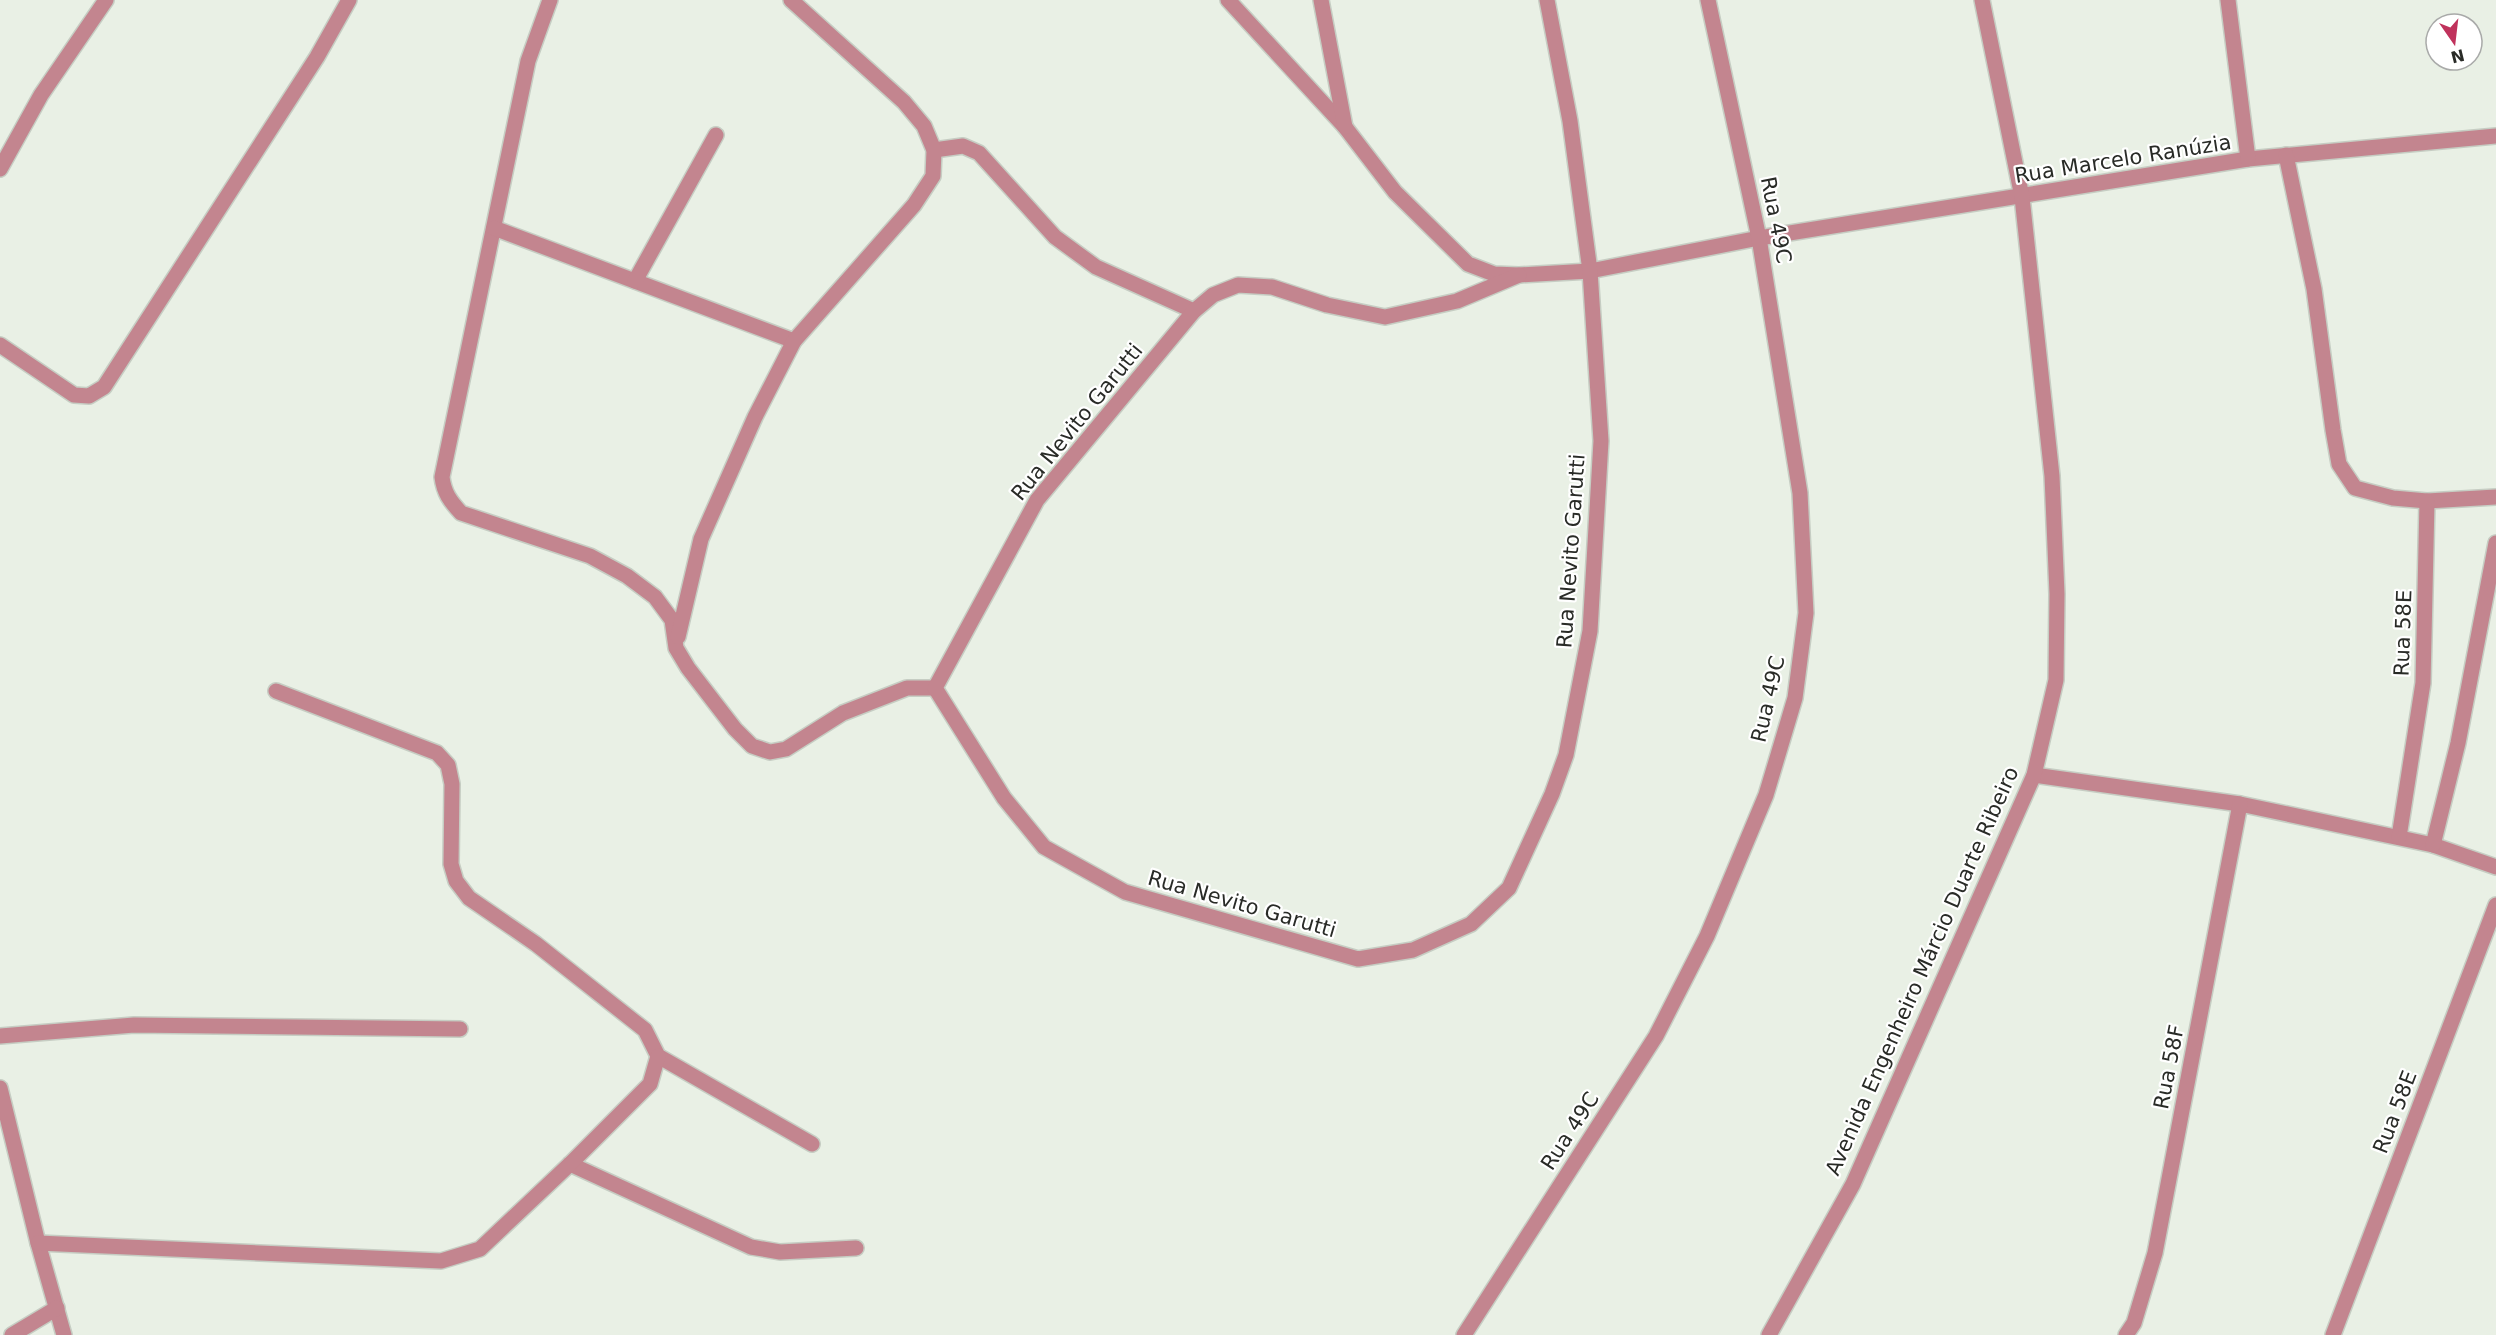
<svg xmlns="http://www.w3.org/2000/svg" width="2496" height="1335" font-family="'DejaVu Sans',sans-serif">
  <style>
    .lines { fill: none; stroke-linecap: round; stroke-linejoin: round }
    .service-casing { stroke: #c6cdc3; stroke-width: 18 }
    .minor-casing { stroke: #c6cdc3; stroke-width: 18 }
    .tertiary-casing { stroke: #c6cdc3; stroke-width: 18 }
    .service { stroke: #c3858f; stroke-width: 15 }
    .minor { stroke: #c3858f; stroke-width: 15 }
    .tertiary { stroke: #c3858f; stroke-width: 15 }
    .labels { text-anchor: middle; stroke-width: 4.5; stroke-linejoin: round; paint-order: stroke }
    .street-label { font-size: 21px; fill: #292b27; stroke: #fff }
  </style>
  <rect width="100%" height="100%" fill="#e9f0e5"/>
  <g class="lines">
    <defs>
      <g id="service">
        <path d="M550,0L528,61L442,477C444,493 450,501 461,513L590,556L627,576L655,597L672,620L676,648L688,668L735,729L752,746L770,752L786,749L843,713L907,688H935"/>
        <path d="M934,150L963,146L979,153L1055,237L1096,267L1194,311"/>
        <path d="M0,169L41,95L106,0"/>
        <path d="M494,228L794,341"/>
        <path d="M635,281L716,135"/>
        <path d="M0,345L74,395L89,396L104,387L317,57L349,0"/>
        <path d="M678,637L701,539L755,417L794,341L914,205L933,176L934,150L924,126L904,102L791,0"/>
      </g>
      <g id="minor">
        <path d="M1228,0L1345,127L1395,192L1468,264L1494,274L1519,275L1590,271L1759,238L2248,159L2496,136"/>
        <path d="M1321,0L1345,127"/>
        <path d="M2228,0L2248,159"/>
        <path d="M2286,155L2314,289L2333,430L2339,464L2355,488L2393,498L2427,501L2496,497"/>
        <path d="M1519,275L1457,301L1385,317L1327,305L1272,287L1238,285L1213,295L1194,311L1037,500L935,688L1004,798L1044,847L1125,892L1358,959L1413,950L1471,924L1509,888L1552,794L1566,755L1590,631L1601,441L1590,271L1570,121L1547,0"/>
        <path d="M276,691L437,753L448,765L452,784L451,864L456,881L469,898L536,944L645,1030L658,1056L812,1144"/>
        <path d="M2034,775L2240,804L2433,845L2496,867"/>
        <path d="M2399,837L2423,683L2427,501"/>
        <path d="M2433,845L2458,743L2496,543"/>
        <path d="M0,1036L134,1025L460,1029"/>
        <path d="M0,1088L38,1243L64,1335"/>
        <path d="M570,1164L751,1247L780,1252L856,1248"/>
        <path d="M38,1243L441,1261L480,1249L570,1164L650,1084L658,1056"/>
        <path d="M12,1335L57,1308"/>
        <path d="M1464,1335L1656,1036L1707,936L1766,795L1795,698L1806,613L1800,493L1759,238L1708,0"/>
        <path d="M2126,1335L2134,1323L2155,1253L2240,804"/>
        <path d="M2333,1335L2496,905"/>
      </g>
      <path id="tertiary" d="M1769,1335L1853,1184L2034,775L2056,680L2057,594L2052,476L2022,197L1982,0"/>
    </defs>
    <use href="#service" class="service-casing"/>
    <use href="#minor" class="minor-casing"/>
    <use href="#tertiary" class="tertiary-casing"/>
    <use href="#service" class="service"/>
    <use href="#minor" class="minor"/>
    <use href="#tertiary" class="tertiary"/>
  </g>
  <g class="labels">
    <g class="street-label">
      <text transform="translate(2123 159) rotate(-9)" y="7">Rua Marcelo Ranúzia</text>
      <text transform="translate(1776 220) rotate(79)" y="7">Rua 49C</text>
      <text transform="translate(1077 422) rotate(-51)" y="7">Rua Nevito Garutti</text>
      <text transform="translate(1571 551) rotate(-86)" y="7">Rua Nevito Garutti</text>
      <text transform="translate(2403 633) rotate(-88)" y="7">Rua 58E</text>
      <text transform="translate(1768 699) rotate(-77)" y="7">Rua 49C</text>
      <text transform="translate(1242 904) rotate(16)" y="7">Rua Nevito Garutti</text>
      <text transform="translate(1922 971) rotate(-66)" y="7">Avenida Engenheiro Márcio Duarte Ribeiro</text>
      <text transform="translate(2169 1067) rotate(-79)" y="7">Rua 58F</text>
      <text transform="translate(2395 1112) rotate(-69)" y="7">Rua 58E</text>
      <text transform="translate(1570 1131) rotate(-57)" y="7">Rua 49C</text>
    </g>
  </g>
  <g transform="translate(2454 42) rotate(166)"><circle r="28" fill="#ffffff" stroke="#a9aaa9" stroke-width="1.5"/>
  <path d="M0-4.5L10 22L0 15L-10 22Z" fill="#c0325c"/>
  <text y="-9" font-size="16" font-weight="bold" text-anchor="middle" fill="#292b27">N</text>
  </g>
</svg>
